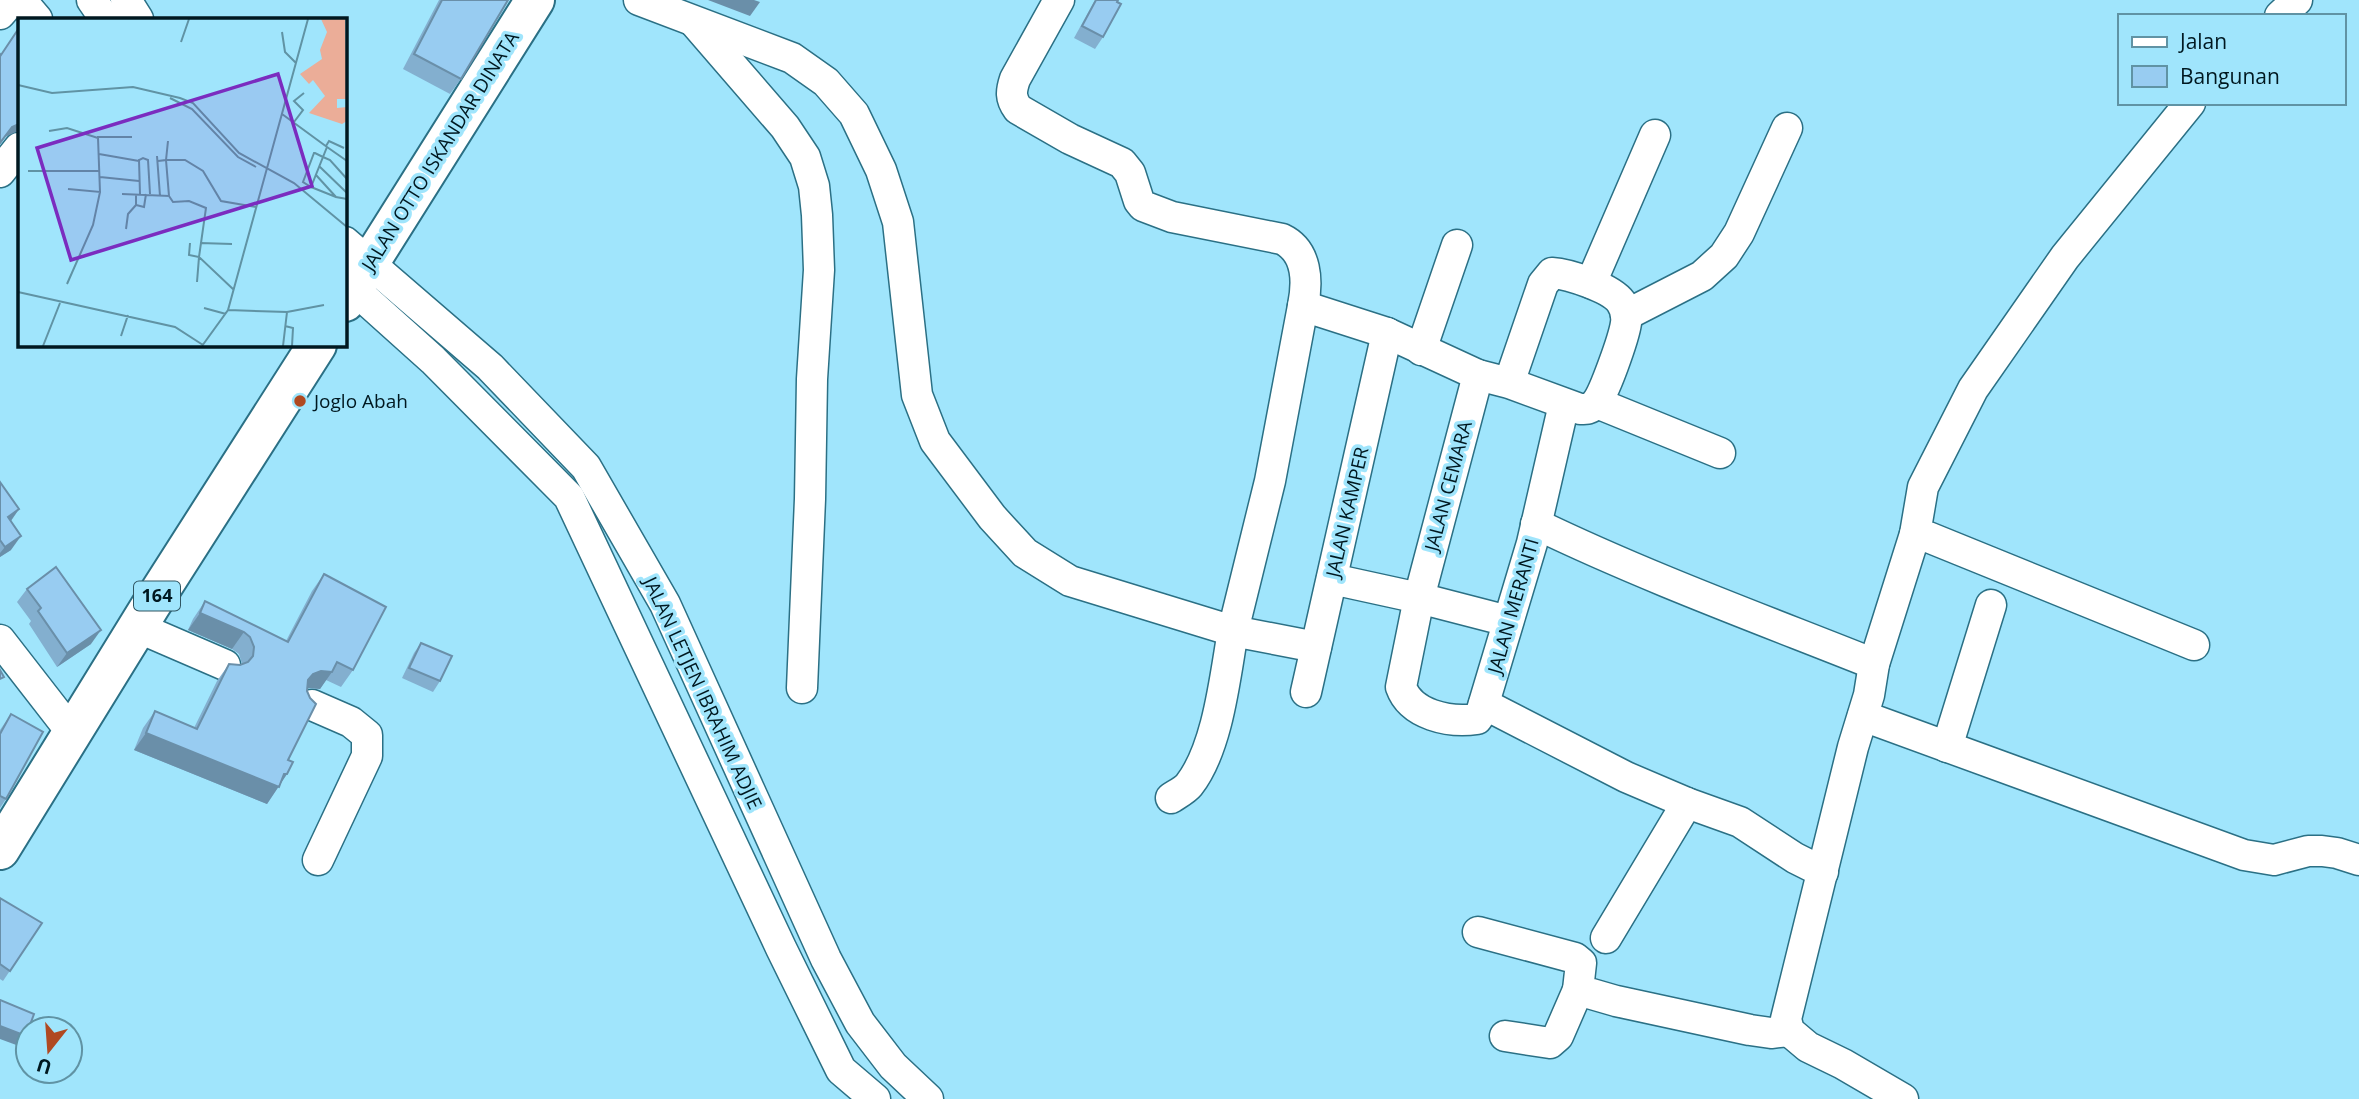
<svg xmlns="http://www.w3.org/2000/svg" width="2359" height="1099" font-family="'Open Sans',sans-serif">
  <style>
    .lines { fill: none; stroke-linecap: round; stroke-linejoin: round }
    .minor-casing { stroke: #2b7085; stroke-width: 33 }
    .major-casing { stroke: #2b7085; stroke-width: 42 }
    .minor { stroke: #fff; stroke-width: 30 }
    .major { stroke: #fff; stroke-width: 38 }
    .wall { fill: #83afcf }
    .shaded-wall { fill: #6a8fa9 }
    .building { fill: #98ccf1; stroke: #6a8fa9; stroke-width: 2 }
    .poi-dot { fill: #b04921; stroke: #a0e5fc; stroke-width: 2.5 }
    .labels { text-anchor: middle; stroke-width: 7; stroke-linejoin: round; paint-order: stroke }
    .shield { fill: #a0e5fc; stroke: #305662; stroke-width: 2 }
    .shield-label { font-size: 18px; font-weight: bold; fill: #001820 }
    .street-label { font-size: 19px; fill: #001820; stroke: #a0e5fc }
    .poi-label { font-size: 19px; fill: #001820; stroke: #a0e5fc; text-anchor: start }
    .inset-road { fill: none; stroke: #6093a4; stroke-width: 2 }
    .view { fill: #7b2cbf; fill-opacity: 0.15; stroke: #7b2cbf; stroke-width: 3.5 }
    .inset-edge { fill: none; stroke: #001820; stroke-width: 3.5 }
  </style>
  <rect width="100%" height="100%" fill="#a0e5fc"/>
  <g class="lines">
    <defs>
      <g id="minor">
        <path d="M21,0L37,19"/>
        <path d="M92,0L105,19"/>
        <path d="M126,0L138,19"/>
        <path d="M639,0L792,58L826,82L854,114L881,170L898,222L917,395L935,441L992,517L1025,553L1070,581L1233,631L1270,481L1303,306L1387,333L1478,375L1509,383L1580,409C1586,409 1591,409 1595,404C1604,395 1624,337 1626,323C1627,316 1625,308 1621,302C1611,288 1569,274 1552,273L1543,284L1509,383"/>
        <path d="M1059,0L1015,79C1011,91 1010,98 1018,109L1070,139L1122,163L1130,173L1139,201L1143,206L1172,217L1282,239C1307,251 1308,281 1303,306"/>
        <path d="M0,14L12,0"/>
        <path d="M2280,16L2297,0"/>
        <path d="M695,23L785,127L805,157L814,186L817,215L819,270L812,379L810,499L802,688"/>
        <path d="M0,172L19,148"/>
        <path d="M345,242L490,367L586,467L665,604L826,959L860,1023L893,1066L928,1099"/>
        <path d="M345,281L433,360L569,497L781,948L841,1070L875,1099"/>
        <path d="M1591,283L1655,135"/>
        <path d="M1626,315L1702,276L1724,256L1739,233L1787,128"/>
        <path d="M1421,350L1457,245"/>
        <path d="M1478,375L1419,598L1401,687C1411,715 1449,723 1477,719L1481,713L1532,543L1564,404"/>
        <path d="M1597,403L1720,453"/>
        <path d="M1536,524C1646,577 1761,619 1874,664"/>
        <path d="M1915,534L1923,487L1973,389L2065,257L2190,103"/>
        <path d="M1332,579L1419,598L1508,621"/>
        <path d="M137,627L225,665"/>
        <path d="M0,640L73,734"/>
        <path d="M1306,692L1387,333"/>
        <path d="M1484,704L1626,777L1687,803L1740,822L1795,858L1823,872"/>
        <path d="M312,705L351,722L367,735V756L318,860"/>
        <path d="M1863,716L2244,855L2274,860L2308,851H2322L2337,853L2359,860"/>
        <path d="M1947,747L1991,605"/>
        <path d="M1171,798C1177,794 1185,790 1189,785C1218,748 1225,677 1233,631L1316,647"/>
        <path d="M1478,932L1575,958L1581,963L1578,990L1616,1001L1750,1030L1771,1033L1789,1031"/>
        <path d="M1606,938L1687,803"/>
        <path d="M1505,1036L1550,1043L1558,1036L1578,990"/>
        <path d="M1903,1099L1843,1064L1808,1047L1789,1031L1786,1019L1853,747L1869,695L1874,664L1915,534L1928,537L2194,645"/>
      </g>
      <g id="major">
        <path d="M345,302L535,0"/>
        <path d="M0,850L151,605L317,345"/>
      </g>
    </defs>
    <use href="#minor" class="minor-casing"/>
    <use href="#major" class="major-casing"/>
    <use href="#minor" class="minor"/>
    <use href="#major" class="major"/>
  </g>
  <g class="wall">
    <path d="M439,0H508L461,79L450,94L403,69Z"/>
    <path d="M1095,0H1118L1103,37L1095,49L1074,38Z"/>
    <path d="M0,482L19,509L11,521V550L0,557Z"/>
    <path d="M324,574L353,670L341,687L326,680L320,689L309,688L307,689L288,760L287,774L267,804L134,750L143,728L155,711L194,728L217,681L229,664L240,665L242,664L239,654L232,649L188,630L193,619L205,601L286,641L312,591Z"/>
    <path d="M27,589L91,644L57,667L29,624L31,621L17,602Z"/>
    <path d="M421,643L440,681L433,692L402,678L414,653Z"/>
    <path d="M11,714L6,799L0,808V730Z"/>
    <path d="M0,898L42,923L3,981L0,979Z"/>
  </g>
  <g class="shaded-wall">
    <path d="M708,0H754L760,2L750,16Z"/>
    <path d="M19,124L18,131L5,137L0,144L12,127Z"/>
    <path d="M19,509L10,522L8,517Z"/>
    <path d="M21,536L11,550L0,557V553L5,547Z"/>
    <path d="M200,613L244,632L232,649L188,630Z"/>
    <path d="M101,630L91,644L57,667L67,653Z"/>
    <path d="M321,671L332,672L320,689L309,688L301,691L313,674Z"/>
    <path d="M146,733L284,774H287L267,804L134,750Z"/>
    <path d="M0,1026L26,1036L19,1046L0,1039Z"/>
  </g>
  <g class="building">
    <path d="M442,0H508L461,79L414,54Z"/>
    <path d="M1096,0H1118L1117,2L1121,4L1103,37L1082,26Z"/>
    <path d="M19,28V124L12,127L0,143V54L1,55Z"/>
    <path d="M0,482L19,509L8,517L21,536L5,547L0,540Z"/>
    <path d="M56,567L101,630L67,653L38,611L41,608L27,589Z"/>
    <path d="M324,574L386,607L353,670L337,662L332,672L321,671L313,674L308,680L307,691L310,698L316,704L288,760L293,762L287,774H284L279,787L146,733L155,711L197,729L229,664L240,665L248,662L253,656L254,647L250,637L244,632L200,613L205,601L288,642Z"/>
    <path d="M421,643L452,656L440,681L409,668Z"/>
    <path d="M0,670L4,677L0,679Z"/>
    <path d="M11,714L43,732L6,799L0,796V734Z"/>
    <path d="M0,898L42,923L10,971L0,964Z"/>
    <path d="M0,1000L34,1014L26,1036L0,1026Z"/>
  </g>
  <circle class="poi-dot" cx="300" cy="401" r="7"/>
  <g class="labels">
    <rect class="shield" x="134" y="581.5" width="46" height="29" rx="5"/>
    <g class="shield-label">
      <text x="157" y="602">164</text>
    </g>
    <g class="street-label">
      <text transform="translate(440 151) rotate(-58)" y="7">JALAN OTTO ISKANDAR DINATA</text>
      <text transform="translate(1448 486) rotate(-75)" y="7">JALAN CEMARA</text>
      <text transform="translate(1347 512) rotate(-77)" y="7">JALAN KAMPER</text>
      <text transform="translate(1513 606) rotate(-74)" y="7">JALAN MERANTI</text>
      <text transform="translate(703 693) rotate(65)" y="7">JALAN LETJEN IBRAHIM ADJIE</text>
    </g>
    <g class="poi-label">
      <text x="314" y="408">Joglo Abah</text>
    </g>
  </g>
  <g transform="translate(18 18)">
    <rect width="329" height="329" fill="#a0e5fc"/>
    <path d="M303,1H327L329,81H319V90L329,89V103L324,106L291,95L307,78L295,62L291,66L282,56L304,41L302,32L309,14Z" fill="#ebad98"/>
    <path class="inset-road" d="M264,14L267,34L278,45M163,24L171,1M0,67L34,75L115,69L162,80L175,85L221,135L276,165L329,209M152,80L174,91L220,139L238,149M264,96L309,129M276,104L285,92L276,83L286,75M31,113L49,110L80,120L82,174L50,171M79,119H114M308,128L311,123L326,130M81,136L121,143M139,138L142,178M140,143L148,142L150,123M329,143L309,129L293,169L285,164L296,135H297L305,139L312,142L329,161M301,148L329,175M10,153H81M298,157L318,179L329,181M82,159L121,163M293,169L318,179M104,176L151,178L148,142H167L185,153L203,183L238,189M122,176L121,142L125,140L130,142L132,176M118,177V187L126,189L128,176M151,178L155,184L171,183L188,190L181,239L216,272M108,211L110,196L118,187M172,225L171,237L181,239L179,264M182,225L214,226M49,266L75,207L82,174M0,274L157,309L185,327M186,290L208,296M210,292L269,294L265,328M269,294L306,287M267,308L275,310L274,328M103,318L110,297M25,328L42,285M184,328L210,292L290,1"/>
    <path class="view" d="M260,56L294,168L53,242L19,130Z"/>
    <rect width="329" height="329" class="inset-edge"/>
  </g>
  <rect x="2118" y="14" width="228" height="91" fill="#a0e5fc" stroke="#6093a4" stroke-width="2"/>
  <rect x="2132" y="37" width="35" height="10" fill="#ffffff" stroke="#6093a4" stroke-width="2"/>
  <text x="2180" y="49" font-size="21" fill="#001820">Jalan</text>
  <rect x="2132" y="66" width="35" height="21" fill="#98ccf1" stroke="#6093a4" stroke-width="2"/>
  <text x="2180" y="84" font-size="21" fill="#001820">Bangunan</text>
  <g transform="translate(49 1050) rotate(197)"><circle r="33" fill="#a0e5fc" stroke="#6093a4" stroke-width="2"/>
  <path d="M0-5L12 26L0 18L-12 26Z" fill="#b04921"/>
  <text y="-10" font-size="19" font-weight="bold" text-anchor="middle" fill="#001820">U</text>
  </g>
</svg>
